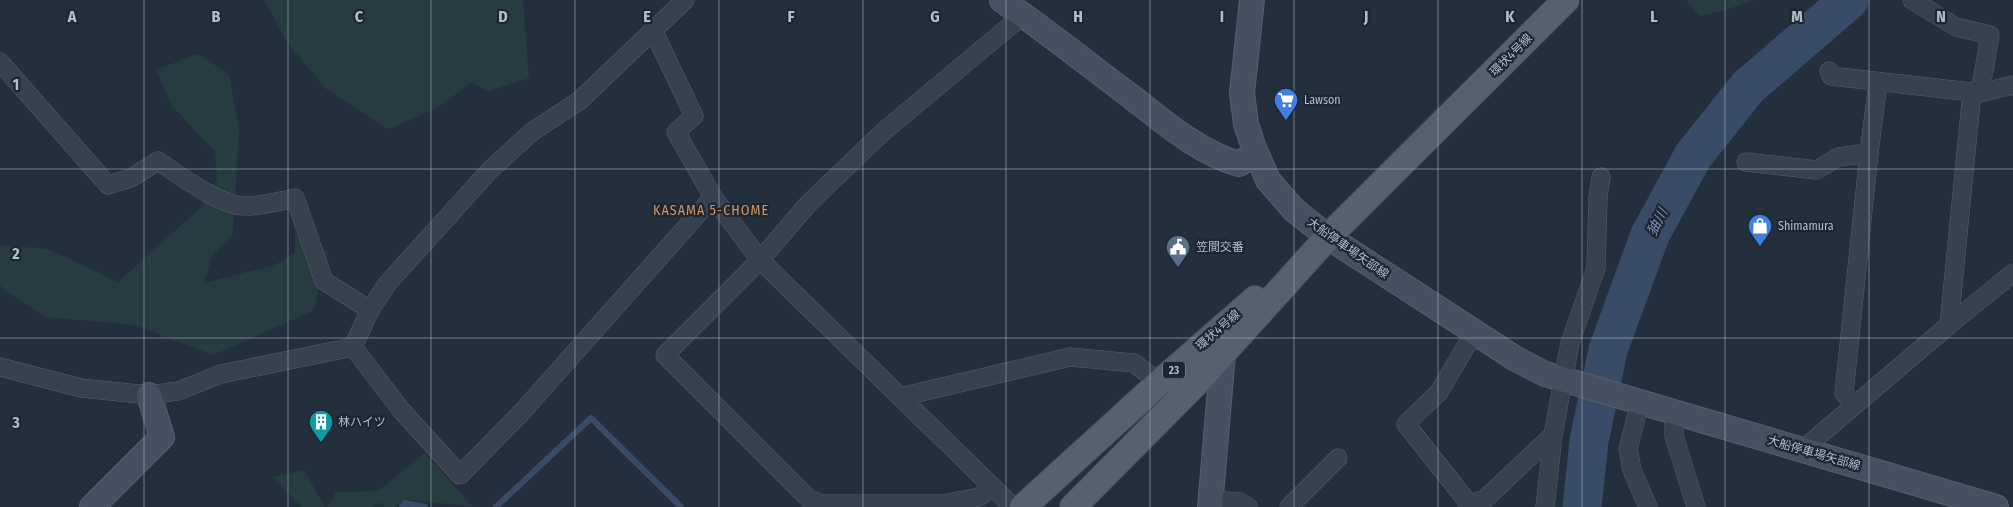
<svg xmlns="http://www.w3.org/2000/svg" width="2013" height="507" font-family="'Fira Sans Condensed','Noto Sans JP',sans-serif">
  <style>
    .green { fill: #263c3f }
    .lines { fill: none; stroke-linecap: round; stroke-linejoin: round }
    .stream { stroke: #394c67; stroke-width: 6 }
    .river { stroke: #394c67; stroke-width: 39 }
    .street-casing { stroke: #565f6c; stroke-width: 19 }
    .secondary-casing { stroke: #565f6c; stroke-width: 26 }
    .primary-casing { stroke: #414a57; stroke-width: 28 }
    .street { stroke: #38414e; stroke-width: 18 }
    .secondary { stroke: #465061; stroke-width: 24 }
    .primary { stroke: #56606e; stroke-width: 26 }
    .grid { fill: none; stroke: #b4bcc9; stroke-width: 1; stroke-opacity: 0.55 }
    .labels { text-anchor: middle; stroke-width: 4.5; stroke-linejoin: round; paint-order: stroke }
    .shield { fill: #1d2633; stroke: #878f9c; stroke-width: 1 }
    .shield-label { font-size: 11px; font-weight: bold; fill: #b4bcc9 }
    .street-label { font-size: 12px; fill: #b4bcc9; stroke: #1d2633 }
    .poi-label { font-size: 12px; fill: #b4bcc9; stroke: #1d2633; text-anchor: start }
    .neighbourhood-label { font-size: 14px; letter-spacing: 1px; fill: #d59563; stroke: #1d2633 }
    .water-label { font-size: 14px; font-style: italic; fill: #7c92b1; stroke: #1d2633 }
    .grid-label { font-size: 16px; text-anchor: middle; font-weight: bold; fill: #b4bcc9; stroke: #1d2633; stroke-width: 4.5; stroke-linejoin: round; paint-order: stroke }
  </style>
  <rect width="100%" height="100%" fill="#242f3e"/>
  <g class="green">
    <path d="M264,0H523L529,78L489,91L471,83L435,109L388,129L326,89L287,42Z"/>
    <path d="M1686,0H1754L1723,11L1700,16Z"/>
    <path d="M197,54L229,74L239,129L233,234L212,256L204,283L275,265L295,252V233L328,252L313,311L213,355L135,325L45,317L4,290L0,285V245L48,249L118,282L200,208L217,181L215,152L172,106L156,70Z"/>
    <path d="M425,453L473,507L405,499L394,507H385L379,502L373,507H327L336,492L378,491Z"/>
    <path d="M304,470L325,507H302L272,477Z"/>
  </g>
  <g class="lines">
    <g class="stream">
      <path d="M402,507L405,503L425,507"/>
      <path d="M496,507L591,418L681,507"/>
    </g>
    <path class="river" d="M1582,507L1589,441L1608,350L1650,235L1693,156L1748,87L1849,0"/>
    <defs>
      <g id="street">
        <path d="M1912,0L1956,27L1990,35L1980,93"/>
        <path d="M653,30L694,116L676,132L713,197L760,260L1013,507"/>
        <path d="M0,62L108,185L131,178L158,161C179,175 219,205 244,206C259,207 280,201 295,198L324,281L370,310"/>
        <path d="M1829,71L1831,76L1980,93L2013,85"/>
        <path d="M1746,162L1817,170L1838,157L1869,153"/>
        <path d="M1949,325L1972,92"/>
        <path d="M1475,331L1439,392L1406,424L1469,504L1485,499L1553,435"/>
        <path d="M353,347L370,310L387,284L490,170L533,131L579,101L685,0"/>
        <path d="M0,367L81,388L149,395L178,391L221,374L353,347L402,411L460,475L521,413L713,197"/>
        <path d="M900,397L1070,357L1134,363L1159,383"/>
        <path d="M1640,402L1628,449L1632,470L1648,507"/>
        <path d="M1854,405L1844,393L1869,153L1878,82"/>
        <path d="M1674,412V436L1696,507"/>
        <path d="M1802,450L1949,325L2013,273"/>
        <path d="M993,487L979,497L943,504H822L809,499L665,355L760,260L809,203L883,132L1023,15"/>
        <path d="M1210,500L1240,502L1248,507"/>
        <path d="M1289,507L1338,458"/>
        <path d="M1545,507L1553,435L1570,343L1596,268L1598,197L1601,177"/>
      </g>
      <g id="secondary">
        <path d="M1002,0C1046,31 1089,65 1133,98C1165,123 1200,153 1239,164L1256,153"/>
        <path d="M1252,0L1242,93L1246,124L1254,148L1268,180L1294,210L1328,237L1516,359L1545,374L1996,507"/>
        <path d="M92,507L162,437L149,395"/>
        <path d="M1210,507L1224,342"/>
      </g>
      <g id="primary">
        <path d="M1023,507L1159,383L1255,299"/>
        <path d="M1073,507L1197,382L1328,237L1566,0"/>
      </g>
    </defs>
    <use href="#street" class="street-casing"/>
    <use href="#secondary" class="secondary-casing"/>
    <use href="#primary" class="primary-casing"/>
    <use href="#street" class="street"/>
    <use href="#secondary" class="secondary"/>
    <use href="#primary" class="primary"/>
  </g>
  <path class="grid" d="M144,0V507M288,0V507M431,0V507M575,0V507M719,0V507M863,0V507M1006,0V507M1150,0V507M1294,0V507M1438,0V507M1582,0V507M1725,0V507M1869,0V507M0,169H2013M0,338H2013"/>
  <defs>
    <symbol id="supermarket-pin" viewBox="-11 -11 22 30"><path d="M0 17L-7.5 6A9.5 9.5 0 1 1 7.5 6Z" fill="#3f7fe0" stroke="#1d2633"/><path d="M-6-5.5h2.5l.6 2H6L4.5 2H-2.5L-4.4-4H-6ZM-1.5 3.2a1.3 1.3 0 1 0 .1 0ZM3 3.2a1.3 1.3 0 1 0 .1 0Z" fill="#fff"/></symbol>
    <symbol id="shop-pin" viewBox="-11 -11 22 30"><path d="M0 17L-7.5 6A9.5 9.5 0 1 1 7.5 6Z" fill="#3f7fe0" stroke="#1d2633"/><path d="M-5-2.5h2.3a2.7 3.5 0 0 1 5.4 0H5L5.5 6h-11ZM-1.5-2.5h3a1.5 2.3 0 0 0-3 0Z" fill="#fff"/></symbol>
    <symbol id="civic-pin" viewBox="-11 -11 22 30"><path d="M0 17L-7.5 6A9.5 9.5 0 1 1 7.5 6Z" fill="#5c6f8a" stroke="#1d2633"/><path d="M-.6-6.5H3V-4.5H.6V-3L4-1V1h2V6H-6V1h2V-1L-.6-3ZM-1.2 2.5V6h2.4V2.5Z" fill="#fff"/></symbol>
    <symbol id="building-pin" viewBox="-11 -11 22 30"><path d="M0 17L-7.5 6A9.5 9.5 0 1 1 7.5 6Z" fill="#0f9aa8" stroke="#1d2633"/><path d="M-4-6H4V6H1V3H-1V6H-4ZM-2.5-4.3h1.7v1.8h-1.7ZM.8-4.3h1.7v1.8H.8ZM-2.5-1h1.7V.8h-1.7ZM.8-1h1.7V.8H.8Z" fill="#fff"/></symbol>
  </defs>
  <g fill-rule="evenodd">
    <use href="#supermarket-pin" x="1272" y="86" width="28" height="38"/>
    <use href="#shop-pin" x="1746" y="212" width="28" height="38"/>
    <use href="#civic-pin" x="1164" y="233" width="28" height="38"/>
    <use href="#building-pin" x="307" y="408" width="28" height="38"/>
  </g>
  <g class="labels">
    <rect class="shield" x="1163" y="361.5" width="22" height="17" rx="4"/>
    <g class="shield-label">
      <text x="1174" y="374">23</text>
    </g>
    <g class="street-label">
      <text transform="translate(1511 55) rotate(-45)" y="4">環状4号線</text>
      <text transform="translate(1348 248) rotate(35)" y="4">大船停車場矢部線</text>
      <text transform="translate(1218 330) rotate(-41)" y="4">環状4号線</text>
      <text transform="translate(1814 453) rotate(16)" y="4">大船停車場矢部線</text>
    </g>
    <g class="poi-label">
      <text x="1304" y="104">Lawson</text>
      <text x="1778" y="230">Shimamura</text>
      <text x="1196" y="251">笠間交番</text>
      <text x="338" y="426">林ハイツ</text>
    </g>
    <g class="neighbourhood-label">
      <text x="711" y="215">KASAMA 5-CHOME</text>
    </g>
    <g class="water-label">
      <text transform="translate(1657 222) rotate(-63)" y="5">㹨川</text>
    </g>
  </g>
  <g class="grid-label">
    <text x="72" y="22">A</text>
    <text x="216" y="22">B</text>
    <text x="359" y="22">C</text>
    <text x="503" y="22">D</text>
    <text x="647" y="22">E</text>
    <text x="791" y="22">F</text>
    <text x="935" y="22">G</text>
    <text x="1078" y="22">H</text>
    <text x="1222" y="22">I</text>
    <text x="1366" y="22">J</text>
    <text x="1510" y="22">K</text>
    <text x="1654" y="22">L</text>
    <text x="1797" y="22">M</text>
    <text x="1941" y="22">N</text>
    <text x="16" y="90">1</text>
    <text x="16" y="259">2</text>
    <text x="16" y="428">3</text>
  </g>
</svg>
